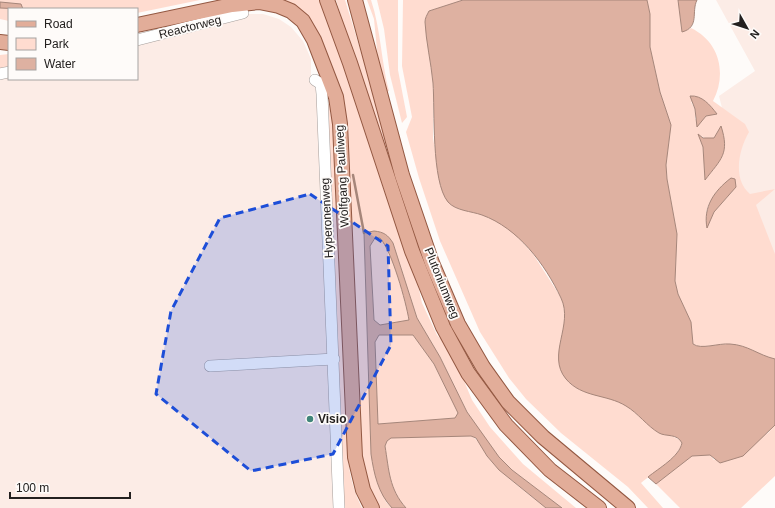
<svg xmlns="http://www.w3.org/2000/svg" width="775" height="508" font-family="Arial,sans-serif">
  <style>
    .built { fill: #fcece6 }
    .green { fill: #ffdcd0; fill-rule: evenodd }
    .water { fill: #deb1a1; stroke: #a6867a; fill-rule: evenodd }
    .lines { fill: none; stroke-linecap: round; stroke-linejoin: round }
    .stream { stroke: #a6867a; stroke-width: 2.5 }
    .minor-casing { stroke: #a59e9b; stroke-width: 12 }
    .major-casing { stroke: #935842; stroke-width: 16 }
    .minor { stroke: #fff; stroke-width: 11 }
    .major { stroke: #e2ad99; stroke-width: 14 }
    .marked { fill: #1d4ed8; fill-opacity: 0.2; stroke: #1d4ed8; stroke-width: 3; stroke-dasharray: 8 5; stroke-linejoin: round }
    .poi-dot { fill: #40857a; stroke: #fefbf9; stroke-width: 1.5 }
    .labels { text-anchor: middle; stroke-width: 3.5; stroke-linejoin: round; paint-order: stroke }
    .street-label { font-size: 12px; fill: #23201f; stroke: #fefbf9 }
    .poi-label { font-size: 12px; font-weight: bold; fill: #23201f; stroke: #fefbf9; text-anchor: start }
  </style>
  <rect width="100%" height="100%" fill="#fefbf9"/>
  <g class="built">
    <path d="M716,0H775V311L772,305L719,96L755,71Z"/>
    <path d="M247,14H263L279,19L291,27L303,41L311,59V81L320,97L341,508H0V79L9,76V79H137V43Z"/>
  </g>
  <g class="green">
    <path d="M0,0H200L137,13V9H9V21L0,19Z"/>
    <path d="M271,0H325L348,69L383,188L417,281L422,303L437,335L446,345L457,364L472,400L490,427L523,464L576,508H562L512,470L499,457L483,437L467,412L440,357L417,318L393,243L374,231L364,233L371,454L386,502L392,508H377L361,468L345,124L317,36Z"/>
    <path d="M336,0H345L390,146L382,148Z"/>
    <path d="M367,0H371C381,30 381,61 389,91L385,92L378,60L374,19Z"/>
    <path d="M377,0H398V70L407,117L402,123L390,75L384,29Z"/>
    <path d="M403,0H463L429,11L425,21L433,82V138L441,185L448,202L458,209L482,214L503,224L516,235L533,254L562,299L566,314L563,333L617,401L627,406L660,434H668L680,440L682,443C678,458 653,473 641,483L663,508H648L628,487L561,433L526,399L509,378L480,332L440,241L419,178L406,132L412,117L402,66Z"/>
    <path d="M647,0H678L682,32L691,28C720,42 727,74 713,101L745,124L749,132C739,149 732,179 750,194L775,189L756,205L775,254V359C759,355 747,345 730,344C718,343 702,351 693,344L691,322L678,294L675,281L677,234L667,179L666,165L671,125L660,92L650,47V14ZM691,102L716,114L706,116L701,121L695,119V109ZM721,127L705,179L703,147L699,135L707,139L714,138ZM717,191L732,192L714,212L707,227C704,212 708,203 717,191Z"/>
    <path d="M9,54V66L0,69V55Z"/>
    <path d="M326,104H329L333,127L348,459C350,477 354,492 362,508H344Z"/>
    <path d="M375,238H380C394,253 404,300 410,320L380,325L374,320L370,246Z"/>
    <path d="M379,335H413L434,364L459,413L455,418L378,424L375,342Z"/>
    <path d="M775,425V476L741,508H680L656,484L692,456L710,455L714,460L768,433Z"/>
    <path d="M471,436C480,440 482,450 488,457C504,477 526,492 546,508H406C389,489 389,470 385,446L387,441L391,438Z"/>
  </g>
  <g class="water">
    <path d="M463,0H647L650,14V47L660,92L671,125L666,165L667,179L677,234L675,281L678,294L691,322L693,344C701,350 718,343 730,344C748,345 758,355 775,359V425L743,456L720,463L710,455L692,456L656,484L648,477C659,468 679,457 682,443C677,433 666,437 659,433C647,426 638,413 626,406C607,394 582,398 566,379C546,355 574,325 561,298C545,264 518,228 482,215C471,211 456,211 448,202C431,181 435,110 433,83C431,62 426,42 425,22C425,18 427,15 429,11Z"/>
    <path d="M678,0H697C691,12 700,27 682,32Z"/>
    <path d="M0,2L21,4L23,9L0,8Z"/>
    <path d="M690,96C702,95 710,105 717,114L706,116L697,127L695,109Z"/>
    <path d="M721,126C730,154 721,159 705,180L703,147L698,134L703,138H714Z"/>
    <path d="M731,178L735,179L736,187L714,212L707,228C703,207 714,191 731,178Z"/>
    <path d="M374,231C384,232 388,235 393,243L417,318L440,357L467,412L499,457L512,470L562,508H546L499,470L487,456L476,438L471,436L391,438L387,441L385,446C389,470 389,489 406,508H392C378,493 374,474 371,454L364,233ZM375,238H380C392,251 406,302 409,320L380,325L374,320L370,246ZM379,335H413L434,364L458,413L455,418L378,424L375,342Z"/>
  </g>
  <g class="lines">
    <path class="stream" d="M353,175L364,233"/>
    <defs>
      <g id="minor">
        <path d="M137,40L243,13"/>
        <path d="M0,74L9,72"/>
        <path d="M315,80L321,84L322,94L339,508"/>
        <path d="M210,366L334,359"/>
      </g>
      <g id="major">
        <path d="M327,0L350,63L412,251L443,327L468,373L506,425L550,470L599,508"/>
        <path d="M355,0L402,175L432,263L458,324L483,367L508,402L543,437L628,508"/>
        <path d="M137,25L232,5L259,2L279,6L291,11L303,21L314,40L336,97L340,124L355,457L363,490L372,508"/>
        <path d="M0,42L9,43"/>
      </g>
    </defs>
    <use href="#minor" class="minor-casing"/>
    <use href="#major" class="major-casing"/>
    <use href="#minor" class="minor"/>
    <use href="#major" class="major"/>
  </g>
  <path class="marked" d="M310,194L388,246L391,345L333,454L251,471L156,394L171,311L220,218Z"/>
  <circle class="poi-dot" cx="310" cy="419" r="4"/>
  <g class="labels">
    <g class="street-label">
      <text transform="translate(190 27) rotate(-14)" y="4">Reactorweg</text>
      <text transform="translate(342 176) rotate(-93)" y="4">Wolfgang Pauliweg</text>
      <text transform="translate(327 218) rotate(-93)" y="4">Hyperonenweg</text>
      <text transform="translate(442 283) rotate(68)" y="4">Plutoniumweg</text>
    </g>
    <g class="poi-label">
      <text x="318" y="423">Visio</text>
    </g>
  </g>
  <rect x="8" y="8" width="130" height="72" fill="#fefbf9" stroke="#a6a3a2"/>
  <rect x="16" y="21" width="20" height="6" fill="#e2ad99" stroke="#a6a3a2"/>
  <text x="44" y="28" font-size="12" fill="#23201f">Road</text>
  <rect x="16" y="38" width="20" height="12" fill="#ffdcd0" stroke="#a6a3a2"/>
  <text x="44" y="48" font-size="12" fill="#23201f">Park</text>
  <rect x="16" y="58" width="20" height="12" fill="#deb1a1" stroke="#a6a3a2"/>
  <text x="44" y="68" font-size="12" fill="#23201f">Water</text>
  <g transform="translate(747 28) rotate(129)" stroke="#fefbf9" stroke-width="3" paint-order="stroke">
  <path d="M0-3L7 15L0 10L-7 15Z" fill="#23201f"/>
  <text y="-6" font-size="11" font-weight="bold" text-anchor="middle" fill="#23201f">N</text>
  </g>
  <path d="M10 492v6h120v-6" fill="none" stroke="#23201f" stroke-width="2"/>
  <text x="16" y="492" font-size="12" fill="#23201f" stroke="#fefbf9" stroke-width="3" paint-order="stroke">100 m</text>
</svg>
